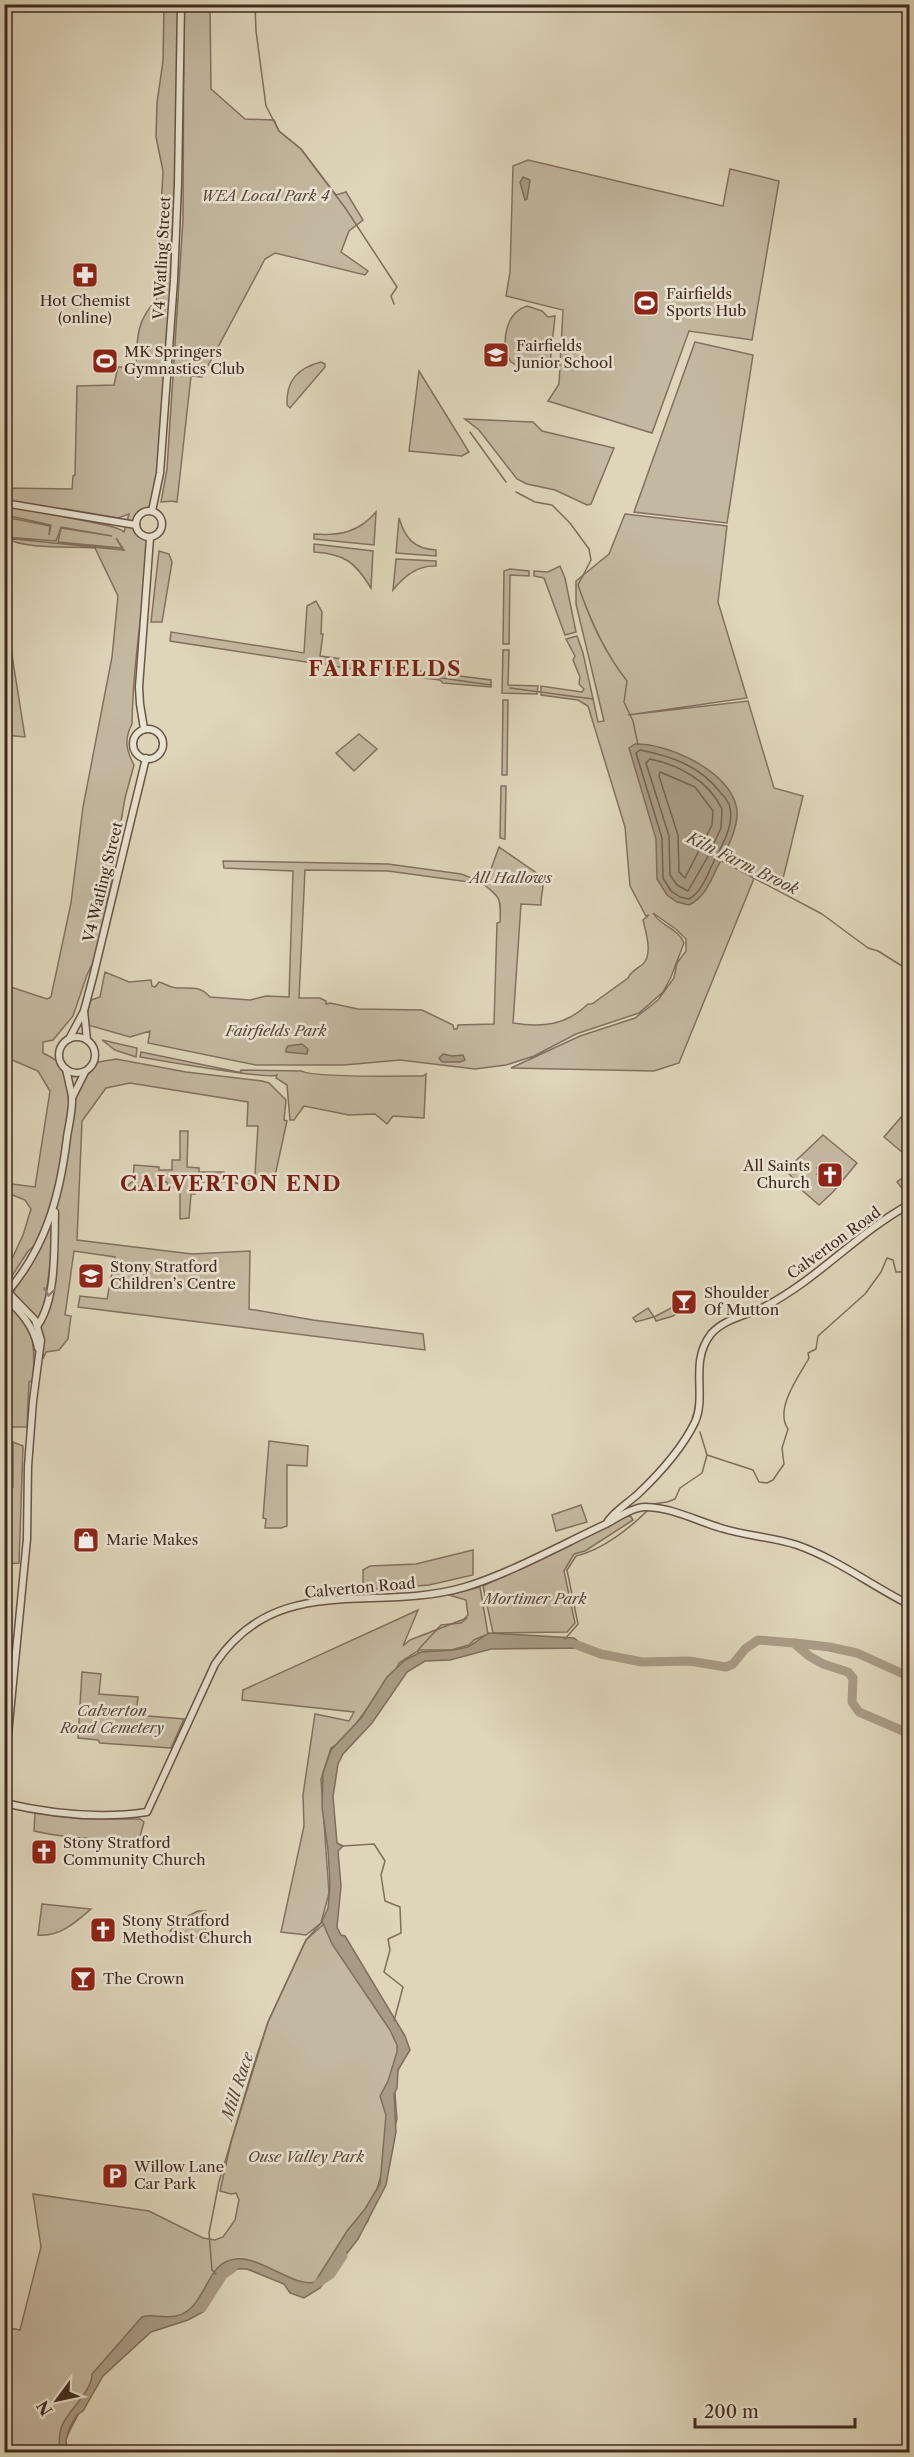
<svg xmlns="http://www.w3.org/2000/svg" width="914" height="2457" font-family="'Libre Caslon Text',serif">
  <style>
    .green { fill: #c3b8a0; stroke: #827160; stroke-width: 1.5; fill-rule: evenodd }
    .water { fill: #a89b85; stroke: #7e6e5c; stroke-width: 1.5 }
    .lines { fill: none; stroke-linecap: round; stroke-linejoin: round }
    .shore { stroke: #746252; stroke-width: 1.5 }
    .stream { stroke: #7e6e5c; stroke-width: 1.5 }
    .river { stroke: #a89b85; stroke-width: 9 }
    .minor-casing { stroke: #685546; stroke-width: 9 }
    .minor { stroke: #eae4d2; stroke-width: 6 }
    .oneway { stroke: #958778 }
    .labels { text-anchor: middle; stroke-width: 5; stroke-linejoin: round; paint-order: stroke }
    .park-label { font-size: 15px; font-style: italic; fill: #5a4639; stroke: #eae4d2 }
    .street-label { font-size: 15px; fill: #402a1f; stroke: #eae4d2 }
    .poi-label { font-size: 15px; fill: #402a1f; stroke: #eae4d2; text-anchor: start }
    .water-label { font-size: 16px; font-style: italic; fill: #5a4638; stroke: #eae4d2 }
    .district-label { font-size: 21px; font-weight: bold; letter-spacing: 1.5px; fill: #7a1f14; stroke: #eae4d2 }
  </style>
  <rect width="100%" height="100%" fill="#ded5ba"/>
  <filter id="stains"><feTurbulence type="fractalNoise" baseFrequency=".00333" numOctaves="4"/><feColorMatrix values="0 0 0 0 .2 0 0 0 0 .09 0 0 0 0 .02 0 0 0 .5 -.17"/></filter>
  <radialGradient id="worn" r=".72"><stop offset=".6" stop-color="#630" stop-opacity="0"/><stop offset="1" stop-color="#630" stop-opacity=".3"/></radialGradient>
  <g class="green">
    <path d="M164,5H180L178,184L160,473L152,511L141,514L136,522L140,534L150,538C144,600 133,661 132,724C124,739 126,750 134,765L125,798L99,950L87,975L73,1016L53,1040L43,1042V1053C67,1064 66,1073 72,1097L85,1071L93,1063L116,1059L186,1072L262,1081L269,1083L286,1100L284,1120L287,1121L273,1185L227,1183L253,1180L255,1174L258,1126H247L248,1102L130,1083L106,1088L82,1121L77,1240L192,1254L250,1251L249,1309L313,1320L423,1334L425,1350L78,1307L80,1296L107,1299L115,1257L74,1251L65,1315L71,1316L68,1339L59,1350L46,1352L43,1359V1353L26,1315L37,1327L48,1311L52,1249L45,1303L38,1320L13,1293L40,1241L28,1251L5,1287V1274L23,1235L31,1209L25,1200L5,1192V1183L35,1187L50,1091L38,1071L5,1057V985L47,999L51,997L71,903L83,807L112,657L118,596L95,548C69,546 28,550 5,538L124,550L116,538L122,548L58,542L61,528L112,536L61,527L56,541L5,537V517L50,526L49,535L51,525L5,515V488L72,489L73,476L75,475L77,386L114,385L118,367H136C137,340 136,320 156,301L163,171L156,137L157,103L163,61ZM23,506L66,509L118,518L129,514L124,532C115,523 42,516 23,506Z"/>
    <path d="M184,5H210L211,89L245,119L274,120L279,131L301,149L336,195L346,192L363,220L349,231L341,252L368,271L365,275L275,253L265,259L202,377L191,376L177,502C171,500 167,502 161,502L167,469L183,219Z"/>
    <path d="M528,160L723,206L730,169L779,181L752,340L689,331L652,433L548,401L559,384L563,310L506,296L510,272L513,166Z"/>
    <path d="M527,306L542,311L548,317L555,316L550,364L543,362C533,371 522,370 511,362C500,344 505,313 527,306Z"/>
    <path d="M695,342L753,355L727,523L634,512Z"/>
    <path d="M321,362L325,364V367L290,408L287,405C286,380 298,368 321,362Z"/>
    <path d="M419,371L469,452L462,456L409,451Z"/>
    <path d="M465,419L533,422L542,431L614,448L591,504L587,505L555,490L527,484L517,479L479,430Z"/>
    <path d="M376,512L374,545L314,539V534C340,536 359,532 376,512Z"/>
    <path d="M625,514L727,526L718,602L747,698L628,715L748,701L774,788L803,796L781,887L755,876L679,1063L654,1071L511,1068L580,1036L635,1018L658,1000L674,978L677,963L686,951V939L677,930L653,913C659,925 679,929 684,943L671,977L663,992L639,1013L576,1034L534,1056L506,1065L475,1069L400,1060L344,1065H256L148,1043L150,1031L130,1037L88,1025L87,1012L91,1000L100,997L105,972L129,982L151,980L152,986L155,987L159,982C166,984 171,988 178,988C192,988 200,986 210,997L250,1000L266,996L289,997L293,871L224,868L223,861L388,864L461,874L472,878L469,882L388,871L305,870L299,998H320L326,1001V1004L330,1003L358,1009L422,1010L453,1025L454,1029H457L458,1025L494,1024L497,923L500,922C501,898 501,898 482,883L491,869L499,847L541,876C546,885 540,896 541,905L521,904L513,1023C543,1028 566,1025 588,1004H592L628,978C631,971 637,969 643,964C653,954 646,933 643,920L649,915L646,916L630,886L625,827L588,706L578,700L541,695V686L582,692L584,689L579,684L580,677L573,660L575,656L566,639L577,636L583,653L598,722L604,721L576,604V581L609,554Z"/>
    <path d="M399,518C405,538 414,549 436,550V556L396,553Z"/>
    <path d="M314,544L373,551L371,588C355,562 345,554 314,552Z"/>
    <path d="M159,551L169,554L172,562L162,622H151Z"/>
    <path d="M396,559L436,561V566C418,565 404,576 393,590Z"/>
    <path d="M560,566L565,578L576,632L565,635L544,578L534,576V571L548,572Z"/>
    <path d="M510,569L529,571V576L510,575L509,644H503L504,571Z"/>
    <path d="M316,601L322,612L321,634H323L320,656L366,662L365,671L170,641L171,632L304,653L307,606Z"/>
    <path d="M11,649L25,737L5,735V650Z"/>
    <path d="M503,650H509L508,685L538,686L537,694L502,693Z"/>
    <path d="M388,667L491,680V687L443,683L440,680L387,673Z"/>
    <path d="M503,700H508L507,775H502Z"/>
    <path d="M359,734L377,749L354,771L336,753Z"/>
    <path d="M501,786H506L505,839L500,838Z"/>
    <path d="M102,1040L137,1048L136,1057L115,1050Z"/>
    <path d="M141,1052L238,1072H241V1070L302,1071C312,1078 404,1076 423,1076L426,1074L424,1118L393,1116L387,1124L375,1114L349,1115L304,1106L294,1120H290L287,1085L276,1078L277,1075C268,1080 159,1060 140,1057Z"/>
    <path d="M909,1108V1158L884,1137Z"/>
    <path d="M180,1131H188L187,1167L199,1168V1172H224V1182H196L195,1194H191L189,1218L180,1219V1187H168L167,1182H158V1186H138V1191H127L128,1185L133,1181L134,1165L159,1167V1170H172V1160H180Z"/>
    <path d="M823,1135L857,1163L833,1192L819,1205L796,1185L797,1183L786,1170ZM822,1164L835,1170L837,1175L835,1177L838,1181L833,1186L821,1174H817L820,1171L817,1168Z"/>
    <path d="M909,1173V1189L905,1192L897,1182Z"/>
    <path d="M4,1306H10C36,1329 35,1348 33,1380L29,1382L27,1427H5Z"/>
    <path d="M673,1307L680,1311L673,1316L656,1321L654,1317L636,1322L633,1318L648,1308L654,1317Z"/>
    <path d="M269,1441L308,1446L307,1466L287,1465V1526L281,1528H265L266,1519L263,1518Z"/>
    <path d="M13,1442L23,1446L19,1563L5,1564V1487H13Z"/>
    <path d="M581,1505L587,1522L556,1531L552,1515Z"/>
    <path d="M630,1515L633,1520L585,1551L574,1554L564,1571L575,1623L567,1632L493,1633L483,1586Z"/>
    <path d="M473,1550V1575L429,1585L369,1590L363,1584V1570L370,1566L416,1564Z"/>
    <path d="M480,1587L488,1634L474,1640L469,1645L451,1650H419L399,1663L393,1675L351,1730L342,1741L331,1748L321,1779L329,1893L321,1923L306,1935L281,1932L304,1826L303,1795L315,1714L349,1721L354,1712L242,1700L243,1690L418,1610L403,1646L410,1640L464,1619L468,1615L466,1600L449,1595Z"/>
    <path d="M82,1672L101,1674L99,1694L138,1697L136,1715L184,1719L171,1748L100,1743L98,1740L78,1738Z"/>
    <path d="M35,1813L82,1819H140L144,1822L139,1840C104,1840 68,1839 34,1831Z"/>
    <path d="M42,1904L91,1909C76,1922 60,1937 38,1935Z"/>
    <path d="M198,1911H206L205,1938L181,1937L175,1932L170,1931L178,1921Z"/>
    <path d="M326,1922L407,2046L394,2081L397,2119L368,2221L315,2288L233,2261L225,2263L197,2311L145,2334L97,2378L65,2440L64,2452H5V2327L20,2330L41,2247L33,2194L149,2211L203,2238L215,2240L223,2237L235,2220L239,2200L236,2193L231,2194L220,2191L231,2142L268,2022L306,1940Z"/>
    <path d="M10,2110L12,2134L5,2135V2111Z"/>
  </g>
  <g class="water">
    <path d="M523,177L530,180L527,199L525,200L520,182Z"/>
    <path d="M635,744C668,743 726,770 736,805C741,824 727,849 718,866C710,882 705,897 689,905L677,902L667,895L657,879L656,839L629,748Z"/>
    <path d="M302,1044L308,1049L307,1054L286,1052V1049L288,1046Z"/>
    <path d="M443,1054L452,1056L463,1055L465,1060L460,1062H442L439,1058Z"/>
    <path d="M489,1633L574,1638L586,1648L491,1649L450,1660L425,1661L407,1672L372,1723L343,1754L338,1764L333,1797L337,1843L343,1846L338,1851L341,1886L337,1927L341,1935L345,1936L405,2036L410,2050L398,2070L397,2088L394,2094L396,2132L386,2185L358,2239L320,2288L304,2298L290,2293L284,2284L247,2269H233L222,2275L209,2293V2302L203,2312L188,2320L151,2332L103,2376L83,2411L77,2415L70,2427L66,2440L67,2452H59C59,2445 59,2436 61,2428C67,2410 92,2393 92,2374L142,2317C155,2312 174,2324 191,2308C208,2292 210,2261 236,2259C260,2256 295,2288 315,2282L347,2231L365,2209L380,2184L386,2115L380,2096L388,2081L397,2052V2045L390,2030L332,1944L322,1921L328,1908L330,1884L328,1850L322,1807L323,1773L331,1750L361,1718L387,1677L405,1660L421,1652L453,1650L468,1647Z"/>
  </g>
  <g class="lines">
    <g class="shore">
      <path d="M640,750C671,756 700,766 720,792C724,796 729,802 730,808C734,825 722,846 714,861C708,873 702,892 689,899L680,897L671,891L663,878L662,838L636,753Z"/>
      <path d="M650,759C679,765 709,781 722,809L721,828L707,858L688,891L677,885L670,875L669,836L646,763Z"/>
      <path d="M660,772L695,787L713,811L712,825L685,878L679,872L678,835L659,776Z"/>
    </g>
    <g class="stream">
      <path d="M255,4L256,31L266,106L279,131L301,149L346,209L397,287L391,296L394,304"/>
      <path d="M470,432L506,482"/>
      <path d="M516,492L535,502L552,505L570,523L589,549L591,560L578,585C590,620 604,652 627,681L624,702L633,721L638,745"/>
      <path d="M413,674L491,685"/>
      <path d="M510,688L593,699"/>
      <path d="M720,860L822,914L868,948L878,951L910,971"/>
      <path d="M707,1455L753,1470L759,1482L767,1483L773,1480L784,1464L782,1448L788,1429C774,1409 799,1376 809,1358L808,1353L816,1349L818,1336L865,1294L881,1272L887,1258L893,1260L896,1272H903L910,1266"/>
      <path d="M653,1504L667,1502L675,1499L680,1488L702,1473L707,1455L700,1432"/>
      <path d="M565,1639L578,1624L567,1570L576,1556C602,1550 629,1529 648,1510"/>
      <path d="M418,1653L419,1649L441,1625L461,1623L467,1618"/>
      <path d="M343,1846L374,1844L385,1861L381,1875L385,1901L400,1907L401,1933L388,1939L390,1950L384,1972L403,1987L394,2021"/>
      <path d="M216,2274L212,2270L209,2233L219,2182L255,2061L268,2022L306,1940L322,1922"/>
    </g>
    <g class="river">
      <path d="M795,1643L829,1647L857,1653L910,1677"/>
      <path d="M577,1645L601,1654L642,1662L689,1661L726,1667L733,1664L745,1649L758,1640L794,1643L809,1656L823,1664L848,1672L853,1678L852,1702L859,1712L910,1734"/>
      <path d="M318,2283L331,2274L343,2256"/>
      <path d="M202,2308L223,2275L233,2268"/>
    </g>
    <defs>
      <g id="minor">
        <path d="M4,503L136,525"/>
        <circle cx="149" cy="524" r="13"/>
        <path d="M152,511L160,473L174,280L178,184L181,4"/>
        <path d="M144,729L140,704L139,687L150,538"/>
        <circle cx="148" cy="744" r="15"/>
        <path d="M84,1011L87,1040"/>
        <circle cx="77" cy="1055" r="18"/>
        <path d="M69,1039L84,1011L93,977L146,758"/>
        <path d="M72,1098L85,1072"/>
        <path d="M4,1296C45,1250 60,1197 67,1137C69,1124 73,1109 72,1096C70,1087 68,1078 66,1069"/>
        <path d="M4,1296C20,1311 34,1326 38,1348"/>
        <path d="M38,1325C57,1297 54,1245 55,1212"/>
        <path d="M608,1521C616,1510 628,1503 638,1494C659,1474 682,1449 695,1422C707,1395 689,1362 711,1334C724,1319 747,1315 764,1307C817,1280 857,1233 910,1204"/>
        <path d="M4,1775L27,1539L28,1466L33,1401L41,1340L35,1320L8,1292"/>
        <path d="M4,1803C51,1814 100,1819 147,1812L215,1664C278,1570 373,1614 465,1587C511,1573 561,1545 606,1524C617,1518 634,1506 647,1507C673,1508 697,1521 721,1528C746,1536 772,1537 797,1545C837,1559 872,1586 910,1605"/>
      </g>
    </defs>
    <use href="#minor" class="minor-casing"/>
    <use href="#minor" class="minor"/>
  </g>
  <defs><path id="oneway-chevron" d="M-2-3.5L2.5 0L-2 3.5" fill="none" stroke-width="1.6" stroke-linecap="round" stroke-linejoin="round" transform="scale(1.5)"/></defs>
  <use class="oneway" href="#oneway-chevron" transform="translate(49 1292) rotate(98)"/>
  <defs>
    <symbol id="pharmacy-square" viewBox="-11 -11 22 22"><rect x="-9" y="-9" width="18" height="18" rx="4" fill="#8f2418" stroke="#eae4d2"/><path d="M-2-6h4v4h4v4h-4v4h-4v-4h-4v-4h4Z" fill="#fff"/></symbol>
    <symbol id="stadium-square" viewBox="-11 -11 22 22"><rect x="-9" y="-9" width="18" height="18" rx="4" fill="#8f2418" stroke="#eae4d2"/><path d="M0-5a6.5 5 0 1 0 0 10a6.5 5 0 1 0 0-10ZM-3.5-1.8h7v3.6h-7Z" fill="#fff"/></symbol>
    <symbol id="school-square" viewBox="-11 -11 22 22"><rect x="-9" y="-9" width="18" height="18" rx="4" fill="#8f2418" stroke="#eae4d2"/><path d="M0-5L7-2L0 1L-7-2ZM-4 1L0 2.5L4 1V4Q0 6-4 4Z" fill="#fff"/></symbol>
    <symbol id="church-square" viewBox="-11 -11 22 22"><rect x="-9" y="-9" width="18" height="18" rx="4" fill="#8f2418" stroke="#eae4d2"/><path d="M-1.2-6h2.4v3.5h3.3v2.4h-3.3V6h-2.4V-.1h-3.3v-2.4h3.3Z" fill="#fff"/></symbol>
    <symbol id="bar-square" viewBox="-11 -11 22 22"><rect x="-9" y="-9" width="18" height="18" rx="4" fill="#8f2418" stroke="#eae4d2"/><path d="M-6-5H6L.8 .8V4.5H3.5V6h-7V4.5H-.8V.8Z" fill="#fff"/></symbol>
    <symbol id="shop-square" viewBox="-11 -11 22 22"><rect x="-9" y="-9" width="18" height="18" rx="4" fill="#8f2418" stroke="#eae4d2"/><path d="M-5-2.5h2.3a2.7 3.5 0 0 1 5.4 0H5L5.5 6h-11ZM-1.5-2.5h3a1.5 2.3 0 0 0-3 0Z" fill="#fff"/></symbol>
    <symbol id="parking-square" viewBox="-11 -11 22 22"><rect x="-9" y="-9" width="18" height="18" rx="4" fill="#8f2418" stroke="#eae4d2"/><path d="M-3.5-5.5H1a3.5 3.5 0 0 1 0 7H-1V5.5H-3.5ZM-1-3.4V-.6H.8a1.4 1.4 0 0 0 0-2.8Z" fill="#fff"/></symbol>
  </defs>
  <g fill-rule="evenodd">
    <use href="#pharmacy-square" x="70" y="260" width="30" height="30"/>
    <use href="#stadium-square" x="631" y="288" width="30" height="30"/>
    <use href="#school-square" x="481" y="340" width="30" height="30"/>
    <use href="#stadium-square" x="90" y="346" width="30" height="30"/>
    <use href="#church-square" x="815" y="1160" width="30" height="30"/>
    <use href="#school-square" x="76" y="1261" width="30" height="30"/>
    <use href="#bar-square" x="669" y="1287" width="30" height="30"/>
    <use href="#shop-square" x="71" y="1525" width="30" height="30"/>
    <use href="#church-square" x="29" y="1837" width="30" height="30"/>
    <use href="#church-square" x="88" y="1915" width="30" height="30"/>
    <use href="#bar-square" x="68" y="1964" width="30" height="30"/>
    <use href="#parking-square" x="100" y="2161" width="30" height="30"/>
  </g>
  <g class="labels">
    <g class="park-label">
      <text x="265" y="201">WEA Local Park 4</text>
      <text x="511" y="883">All Hallows</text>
      <text x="276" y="1036">Fairfields Park</text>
      <text x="535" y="1604">Mortimer Park</text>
      <text x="112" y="1716">Calverton<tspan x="112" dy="17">Road Cemetery</tspan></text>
      <text x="306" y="2162">Ouse Valley Park</text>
    </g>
    <g class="street-label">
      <text transform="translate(162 258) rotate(-87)" y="5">V4 Watling Street</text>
      <text transform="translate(103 882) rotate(-76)" y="5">V4 Watling Street</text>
      <text transform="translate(834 1243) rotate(-36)" y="5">Calverton Road</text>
      <text transform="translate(360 1588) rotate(-5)" y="5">Calverton Road</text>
    </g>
    <g class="poi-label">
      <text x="666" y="299">Fairfields<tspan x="666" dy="17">Sports Hub</tspan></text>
      <text x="85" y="306" text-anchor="middle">Hot Chemist<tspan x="85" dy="17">(online)</tspan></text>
      <text x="516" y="351">Fairfields<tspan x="516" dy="17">Junior School</tspan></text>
      <text x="124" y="357">MK Springers<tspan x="124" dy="17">Gymnastics Club</tspan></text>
      <text x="810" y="1171" text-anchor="end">All Saints<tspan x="810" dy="17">Church</tspan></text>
      <text x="110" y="1272">Stony Stratford<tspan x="110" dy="17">Children’s Centre</tspan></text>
      <text x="704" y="1298">Shoulder<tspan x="704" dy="17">Of Mutton</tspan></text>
      <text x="106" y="1545">Marie Makes</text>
      <text x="63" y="1848">Stony Stratford<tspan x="63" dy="17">Community Church</tspan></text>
      <text x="122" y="1926">Stony Stratford<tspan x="122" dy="17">Methodist Church</tspan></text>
      <text x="103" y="1984">The Crown</text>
      <text x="134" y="2172">Willow Lane<tspan x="134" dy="17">Car Park</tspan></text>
    </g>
    <g class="water-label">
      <text transform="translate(743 863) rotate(26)" y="6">Kiln Farm Brook</text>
      <text transform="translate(237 2086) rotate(-72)" y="6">Mill Race</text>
    </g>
    <g class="district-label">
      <text x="385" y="676">FAIRFIELDS</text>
      <text x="231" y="1191">CALVERTON END</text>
    </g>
  </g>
  <rect width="914" height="2457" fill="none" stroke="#ded5ba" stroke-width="24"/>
  <rect x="6" y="6" width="902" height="2445" fill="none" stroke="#402a1f" stroke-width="3"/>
  <rect x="12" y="12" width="890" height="2433" fill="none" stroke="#402a1f" stroke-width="1.5"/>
  <g transform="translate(57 2400) rotate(237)" stroke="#eae4d2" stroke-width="4.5" paint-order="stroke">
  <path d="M0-4.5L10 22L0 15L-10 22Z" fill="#402a1f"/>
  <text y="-9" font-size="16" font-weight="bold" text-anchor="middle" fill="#402a1f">N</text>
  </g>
  <path d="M695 2418v9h160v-9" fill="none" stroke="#402a1f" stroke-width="3"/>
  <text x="704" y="2418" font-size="18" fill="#402a1f" stroke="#eae4d2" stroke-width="4.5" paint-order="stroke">200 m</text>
  <rect width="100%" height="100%" filter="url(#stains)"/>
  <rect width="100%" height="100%" fill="url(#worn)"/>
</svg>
